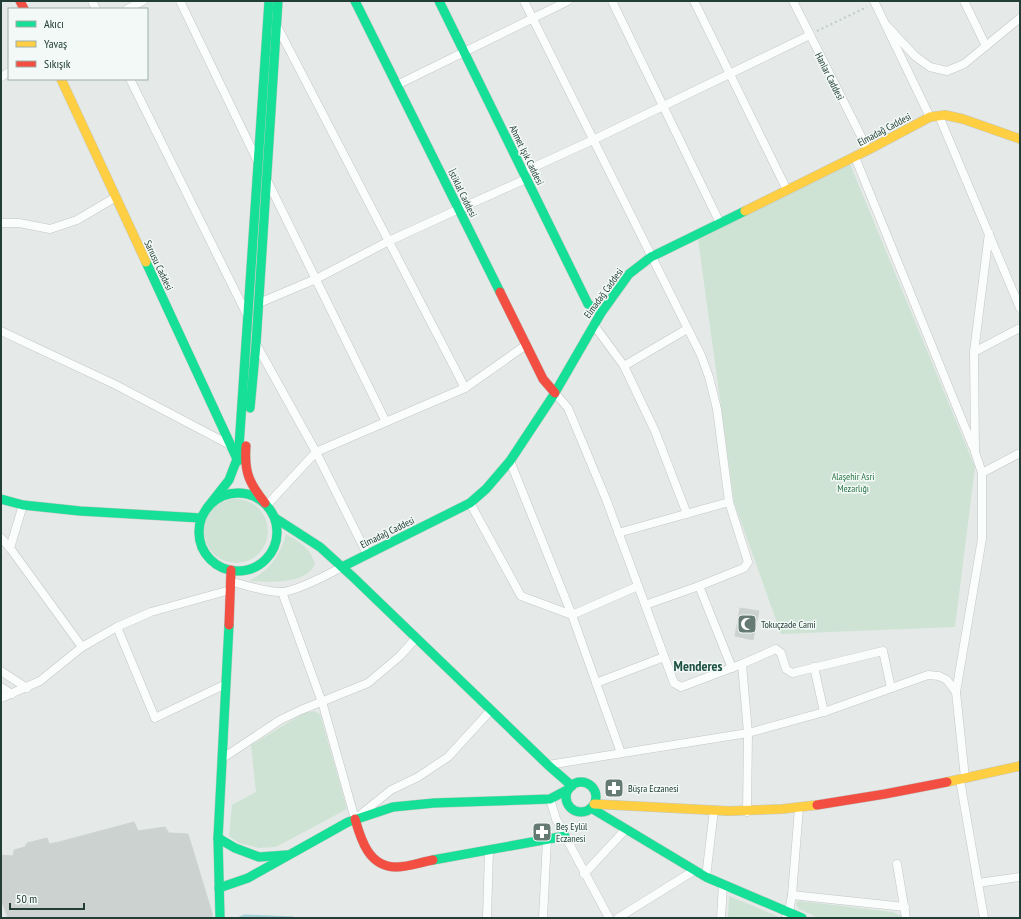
<svg xmlns="http://www.w3.org/2000/svg" width="1021" height="919" font-family="'PT Sans Narrow',sans-serif">
  <style>
    .green { fill: #cee3d4 }
    .lines { fill: none; stroke-linecap: round; stroke-linejoin: round }
    .stream { stroke: #a5d3d9; stroke-width: 3 }
    .building { fill: #ccd2cf; stroke: #ced3d1 }
    .street-casing { stroke: #c2c7c5; stroke-width: 9 }
    .fast-casing { stroke: #c1c8c5; stroke-width: 10 }
    .slow-casing { stroke: #c1c8c5; stroke-width: 10 }
    .jam-casing { stroke: #c1c8c5; stroke-width: 10 }
    .path { stroke: #c1cac6; stroke-width: 2; stroke-dasharray: 2 3; stroke-linecap: butt }
    .street { stroke: #fbfcfc; stroke-width: 8 }
    .fast { stroke: #16e098; stroke-width: 9 }
    .slow { stroke: #ffcf43; stroke-width: 9 }
    .jam { stroke: #f24e42; stroke-width: 9 }
    .labels { text-anchor: middle; stroke-width: 3; stroke-linejoin: round; paint-order: stroke }
    .street-label { font-size: 10px; fill: #223e36; stroke: #f3f9f6 }
    .park-label { font-size: 10px; fill: #2b7647; stroke: #f3f9f6 }
    .poi-label { font-size: 10px; fill: #223e36; stroke: #f3f9f6; text-anchor: start }
    .district-label { font-size: 14px; font-weight: bold; fill: #1d5143; stroke: #f3f9f6 }
  </style>
  <rect width="100%" height="100%" fill="#e5eae8"/>
  <g class="green">
    <path d="M850,164L975,467L955,627L781,634L734,502L698,239Z"/>
    <circle cx="236" cy="531" r="32"/>
    <path d="M286,534C299,542 311,548 315,564C306,585 268,582 249,581C269,571 280,556 286,534Z"/>
    <path d="M314,711L320,714L347,809L276,847L259,848L239,843L229,836L232,805L256,792L251,745L304,713Z"/>
    <path d="M729,896L777,916L778,918H728Z"/>
    <path d="M799,901L893,912L901,916L902,918H819L799,909L797,906L796,903Z"/>
  </g>
  <g class="lines">
    <path class="stream" d="M240,918L245,916L293,918"/>
  </g>
  <g class="building">
    <path d="M740,608L759,611L753,640L735,636Z"/>
    <path d="M134,822L138,831L165,827L169,833L188,834L212,913V918H8L1,899V855L13,856L14,850L25,847L27,843L47,838L49,844L59,842Z"/>
  </g>
  <g class="lines">
    <defs>
      <g id="street">
        <path d="M92,1L96,9"/>
        <path d="M180,1L257,160"/>
        <path d="M524,1L701,355L709,377L717,409L729,502L748,562L744,568L699,586L645,605"/>
        <path d="M612,1L720,223"/>
        <path d="M694,1L787,190"/>
        <path d="M793,1L868,150"/>
        <path d="M874,1L930,117"/>
        <path d="M964,1L986,46"/>
        <path d="M127,9L143,1"/>
        <path d="M277,26L465,388"/>
        <path d="M887,26L915,56L930,67L947,71L964,64L1020,18"/>
        <path d="M1,77L9,72"/>
        <path d="M130,79L247,315"/>
        <path d="M397,85L568,1"/>
        <path d="M939,116L1020,308"/>
        <path d="M855,157L973,447"/>
        <path d="M523,172L593,140L810,35"/>
        <path d="M267,180L386,422"/>
        <path d="M1,223H19L50,229L77,220L116,197"/>
        <path d="M259,303L316,279L389,241L459,209L526,179"/>
        <path d="M594,325L624,366L655,431L687,514"/>
        <path d="M1,331L116,385L230,445"/>
        <path d="M256,344L316,452L367,554"/>
        <path d="M974,352L1020,328"/>
        <path d="M624,366L687,329"/>
        <path d="M555,393L568,408L606,499L674,683L681,687L742,664L776,649L781,653L786,669L792,673L883,651L891,688"/>
        <path d="M510,461L572,615L621,753"/>
        <path d="M982,473L1020,453"/>
        <path d="M470,503L521,596L572,615L638,586"/>
        <path d="M267,505L316,452L465,388L526,345"/>
        <path d="M618,533L729,502"/>
        <path d="M1,538L10,548L82,647"/>
        <path d="M10,548L23,505"/>
        <path d="M230,581C244,585 268,593 282,592C296,591 329,574 342,567"/>
        <path d="M699,586L732,668"/>
        <path d="M282,592L323,705L355,819L391,790L418,777L448,757L491,710"/>
        <path d="M117,627L155,718L226,684"/>
        <path d="M742,664L748,733L747,812"/>
        <path d="M814,667L824,712"/>
        <path d="M1,671L27,688"/>
        <path d="M596,683L664,657"/>
        <path d="M1,687L12,694"/>
        <path d="M956,692L982,539V473L975,452L974,352L989,233"/>
        <path d="M1,698L40,681L82,647L117,627L151,612L230,590"/>
        <path d="M223,758L280,720L301,710L368,683L400,656L416,638"/>
        <path d="M548,765L748,733L824,712L928,675L939,676L947,680L956,692L965,778"/>
        <path d="M960,780L984,918"/>
        <path d="M550,799L556,819L609,918"/>
        <path d="M897,864L906,918"/>
        <path d="M584,874L626,829"/>
        <path d="M706,877L714,810"/>
        <path d="M978,883L1020,877"/>
        <path d="M792,895L905,907"/>
        <path d="M487,918L489,850"/>
        <path d="M543,918L547,839"/>
        <path d="M618,918L695,870"/>
        <path d="M721,918L723,884"/>
        <path d="M786,918L789,912L792,895L799,808"/>
      </g>
      <g id="fast">
        <path d="M355,1L500,292"/>
        <path d="M439,1L588,304L601,313"/>
        <path d="M146,262L238,461"/>
        <path d="M250,408L256,344L278,1"/>
        <circle cx="238" cy="532" r="39"/>
        <path d="M1,499L23,505L80,511L201,518"/>
        <path d="M207,508L229,480L237,459L239,447L269,1"/>
        <path d="M275,518L320,547L353,577L548,765L572,786"/>
        <path d="M342,567L470,503L486,489L510,461L553,396L601,313L629,274L651,257L745,211"/>
        <circle cx="581" cy="797" r="15"/>
        <path d="M591,808L706,877L802,918"/>
        <path d="M218,838L235,848L259,857L287,855"/>
        <path d="M433,860L565,836"/>
        <path d="M219,888L248,878L348,822L393,807L434,803L550,799L569,789"/>
        <path d="M220,918L218,838L229,625"/>
      </g>
      <g id="slow">
        <path d="M61,79L146,262"/>
        <path d="M745,211L868,150L930,117L945,115L963,119L1020,139"/>
        <path d="M947,782L1020,766"/>
        <path d="M594,804L729,811L782,809L817,805"/>
      </g>
      <g id="jam">
        <path d="M20,1L24,9"/>
        <path d="M500,292L543,379L555,393"/>
        <path d="M246,446C244,472 249,483 265,503"/>
        <path d="M229,625L231,570"/>
        <path d="M817,805L885,794L947,782"/>
        <path d="M355,819C361,840 369,867 396,867C408,867 421,862 433,860"/>
      </g>
    </defs>
    <use href="#street" class="street-casing"/>
    <use href="#fast" class="fast-casing"/>
    <use href="#slow" class="slow-casing"/>
    <use href="#jam" class="jam-casing"/>
    <path class="path" d="M817,31L867,7"/>
    <use href="#street" class="street"/>
    <use href="#fast" class="fast"/>
    <use href="#slow" class="slow"/>
    <use href="#jam" class="jam"/>
  </g>
  <defs>
    <symbol id="mosque-square" viewBox="-11 -11 22 22"><rect x="-9" y="-9" width="18" height="18" rx="4" fill="#667a74" stroke="#f3f9f6"/><path d="M3.5-4.9A6 6 0 1 0 3.5 4.9A5 5 0 1 1 3.5-4.9Z" fill="#fff"/></symbol>
    <symbol id="pharmacy-square" viewBox="-11 -11 22 22"><rect x="-9" y="-9" width="18" height="18" rx="4" fill="#667a74" stroke="#f3f9f6"/><path d="M-2-6h4v4h4v4h-4v4h-4v-4h-4v-4h4Z" fill="#fff"/></symbol>
  </defs>
  <g fill-rule="evenodd">
    <use href="#mosque-square" x="736" y="613" width="22" height="22"/>
    <use href="#pharmacy-square" x="603" y="777" width="22" height="22"/>
    <use href="#pharmacy-square" x="531" y="821" width="22" height="22"/>
  </g>
  <g class="labels">
    <g class="street-label">
      <text transform="translate(830 76) rotate(63)" y="4">Hanlar Caddesi</text>
      <text transform="translate(884 129) rotate(-28)" y="4">Elmadağ Caddesi</text>
      <text transform="translate(527 155) rotate(64)" y="4">Ahmet Işık Caddesi</text>
      <text transform="translate(463 193) rotate(64)" y="4">İstiklal Caddesi</text>
      <text transform="translate(159 265) rotate(65)" y="4">Sarıusu Caddesi</text>
      <text transform="translate(603 293) rotate(-54)" y="4">Elmadağ Caddesi</text>
      <text transform="translate(387 532) rotate(-26)" y="4">Elmadağ Caddesi</text>
    </g>
    <g class="park-label">
      <text x="853" y="480">Alaşehir Asri<tspan x="853" dy="12">Mezarlığı</tspan></text>
    </g>
    <g class="poi-label">
      <text x="761" y="628">Tokuçzade Cami</text>
      <text x="628" y="792">Büşra Eczanesi</text>
      <text x="556" y="830">Beş Eylül<tspan x="556" dy="12">Eczanesi</tspan></text>
    </g>
    <g class="district-label">
      <text x="698" y="671">Menderes</text>
    </g>
  </g>
  <rect width="1021" height="919" fill="none" stroke="#223e36" stroke-width="4"/>
  <rect x="8" y="8" width="140" height="72" fill="#f3f9f6" stroke="#9faea9"/>
  <rect x="16" y="21" width="20" height="6" fill="#16e098" stroke="#9faea9"/>
  <text x="44" y="28" font-size="12" fill="#223e36">Akıcı</text>
  <rect x="16" y="41" width="20" height="6" fill="#ffcf43" stroke="#9faea9"/>
  <text x="44" y="48" font-size="12" fill="#223e36">Yavaş</text>
  <rect x="16" y="61" width="20" height="6" fill="#f24e42" stroke="#9faea9"/>
  <text x="44" y="68" font-size="12" fill="#223e36">Sıkışık</text>
  <path d="M10 903v6h74v-6" fill="none" stroke="#223e36" stroke-width="2"/>
  <text x="16" y="903" font-size="12" fill="#223e36" stroke="#f3f9f6" stroke-width="3" paint-order="stroke">50 m</text>
</svg>
